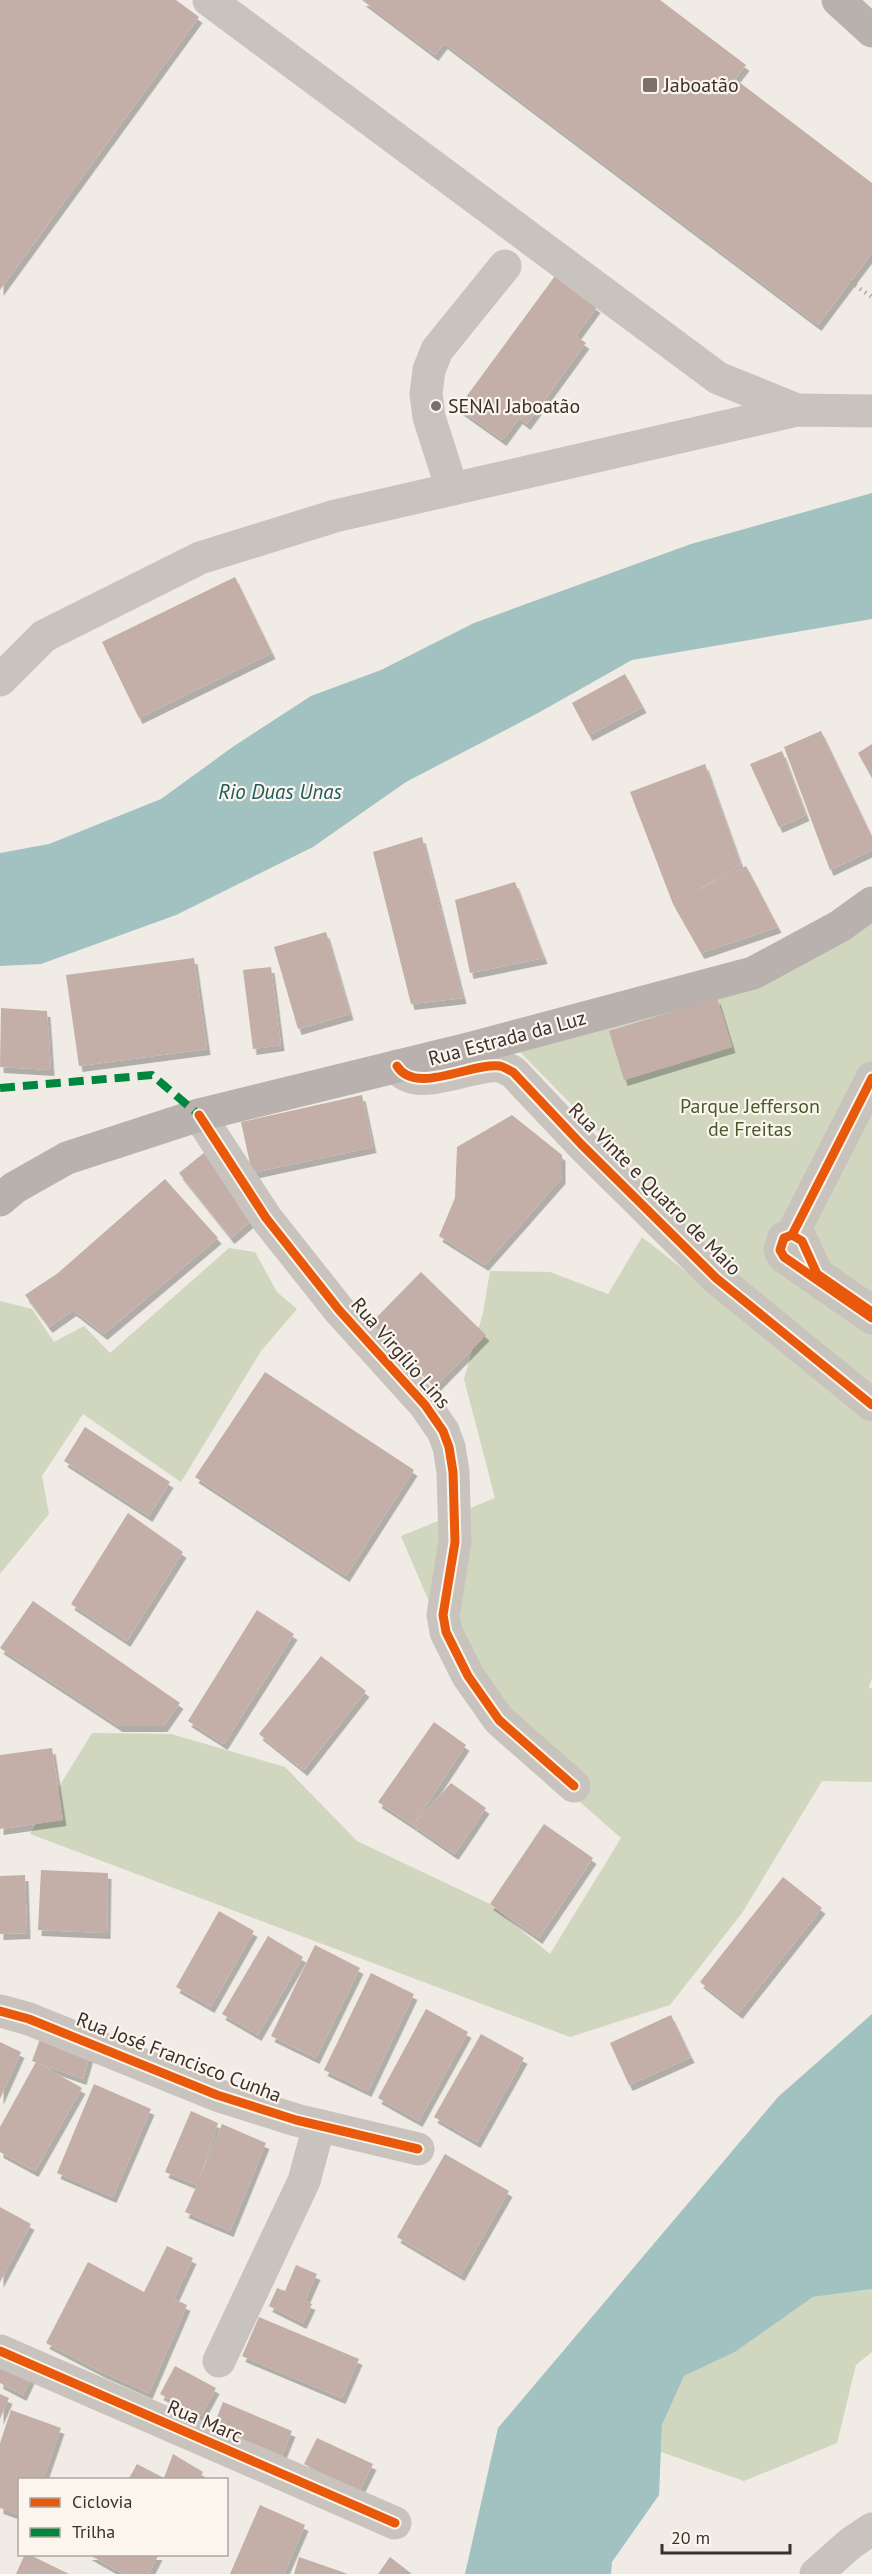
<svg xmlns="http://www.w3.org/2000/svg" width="872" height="2574" font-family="'PT Sans',sans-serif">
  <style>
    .green { fill: #d1d6bf }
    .water { fill: #a1c2c1 }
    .building { fill: #c3afa7; filter: url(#shadow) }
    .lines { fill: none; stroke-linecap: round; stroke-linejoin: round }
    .minor { stroke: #c9c3be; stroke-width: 33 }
    .major { stroke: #b8b1ad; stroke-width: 33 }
    .rail { stroke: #b1aca8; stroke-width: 4.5; stroke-dasharray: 1.5 4.5; stroke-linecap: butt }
    .quiet { stroke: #00873e; stroke-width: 8; stroke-dasharray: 15 8; stroke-linecap: butt }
    .cycleway-casing { stroke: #fbf5ee; stroke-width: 13 }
    .cycleway { stroke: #e8590c; stroke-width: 9 }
    .poi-dot { fill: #7a716c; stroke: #fbf5ee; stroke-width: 2 }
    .labels { text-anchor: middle; stroke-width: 4.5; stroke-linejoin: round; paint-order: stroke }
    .poi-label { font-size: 20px; fill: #3b302b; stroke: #fbf5ee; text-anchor: start }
    .street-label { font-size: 20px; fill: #3b302b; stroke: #fbf5ee }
    .park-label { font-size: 20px; fill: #4a5a2e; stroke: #fbf5ee }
    .water-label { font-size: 21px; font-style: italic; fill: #1f5a5e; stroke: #fbf5ee }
  </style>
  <defs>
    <filter id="shadow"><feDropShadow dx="3.5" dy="6" stdDeviation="0" flood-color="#0004"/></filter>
  </defs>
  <rect width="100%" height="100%" fill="#f0ebe5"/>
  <g class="green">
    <path d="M872,919V1387L709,1255L615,1149L519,1051Z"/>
    <path d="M642,1237L872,1418V1678L869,1687L872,1689V1782L822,1781L742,1913L670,2005L570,2037L30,1834L92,1733L171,1734L285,1767L357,1841L490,1904L550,1954L621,1838L475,1710L401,1536L495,1498L464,1379L483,1313L490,1271L550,1272L608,1294Z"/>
    <path d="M229,1248L255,1252L277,1292L297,1309L261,1351L181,1482L83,1414L42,1476L49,1514L0,1574V1301L32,1309L54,1342L84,1326L110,1353Z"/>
    <path d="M872,2289V2352L856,2365L837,2443L744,2481L661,2452L662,2425L684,2376L735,2352L813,2297Z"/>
  </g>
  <g class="water">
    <path d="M872,493V619L632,660L538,713L406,782L313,847L176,915L41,964L0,966V853L49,844L161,799L234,746L311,696L381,670L474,623L691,544Z"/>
    <path d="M872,2014V2289L813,2297L735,2352L684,2376L662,2425L659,2495L612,2562L611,2574H465L498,2428L778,2097Z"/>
  </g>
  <g class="building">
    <path d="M0,0H176L199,17L0,290Z"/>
    <path d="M362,0H660L746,65L735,79L872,183V253L818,325L444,43L435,55Z"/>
    <path d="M555,276L597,307L576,336L586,343L527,424L519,418L503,440L458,408Z"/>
    <path d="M235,577L272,653L139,718L102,642Z"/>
    <path d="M625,674L643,707L589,735L572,703Z"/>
    <path d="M821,731L872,837V850L830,870L784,747Z"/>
    <path d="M872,744V778L858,753Z"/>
    <path d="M782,751L806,815L779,827L750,764Z"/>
    <path d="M705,764L741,865L692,893L746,866L778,927L701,953L673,904L630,792Z"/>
    <path d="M422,837L463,998L411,1004L373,852Z"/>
    <path d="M515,882L544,958L470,973L455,900Z"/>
    <path d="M326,932L350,1014L298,1029L274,947Z"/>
    <path d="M194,958L207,1049L79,1066L66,975Z"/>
    <path d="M271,967L281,1045L253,1049L243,970Z"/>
    <path d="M717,998L732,1047L624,1080L609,1031Z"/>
    <path d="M1,1008L47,1011L51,1070L0,1067Z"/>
    <path d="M362,1095L373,1147L252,1173L241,1122Z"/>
    <path d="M512,1115L562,1155V1178L485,1265L439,1236L455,1198L457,1147Z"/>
    <path d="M205,1152L257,1216L231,1238L179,1173Z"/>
    <path d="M165,1179L218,1238L104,1334L73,1310L49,1327L25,1295L58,1273Z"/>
    <path d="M421,1272L486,1335L436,1386L371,1323Z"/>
    <path d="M265,1372L414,1470L346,1576L195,1477Z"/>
    <path d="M85,1427L170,1482L149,1516L64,1461Z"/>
    <path d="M128,1513L183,1552L127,1641L71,1604Z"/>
    <path d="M33,1601L180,1703L164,1726H119L0,1648Z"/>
    <path d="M257,1610L294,1634L224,1744L188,1721Z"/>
    <path d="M321,1656L366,1691L304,1770L259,1734Z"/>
    <path d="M434,1722L466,1745L413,1825L378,1802Z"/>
    <path d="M52,1748L63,1820L0,1829V1755Z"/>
    <path d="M451,1783L486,1808L455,1854L413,1825Z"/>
    <path d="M544,1824L593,1858L539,1938L490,1904Z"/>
    <path d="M41,1870L108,1873L107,1933L38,1930Z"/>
    <path d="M25,1875L27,1933L0,1934V1876Z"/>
    <path d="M783,1877L822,1908L739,2013L700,1982Z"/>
    <path d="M219,1911L254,1931L211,2007L176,1987Z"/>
    <path d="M268,1936L303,1957L258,2035L222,2014Z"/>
    <path d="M315,1945L360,1968L316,2058L271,2036Z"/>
    <path d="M371,1973L414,1994L368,2091L324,2070Z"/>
    <path d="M426,2009L468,2032L419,2121L378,2098Z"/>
    <path d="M671,2015L691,2057L629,2085L610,2043Z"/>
    <path d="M43,2031L92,2048L83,2079L32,2061Z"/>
    <path d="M481,2034L524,2058L477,2142L434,2117Z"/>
    <path d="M0,2042L21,2052L0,2099Z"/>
    <path d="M36,2062L82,2088L35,2171L0,2152V2127Z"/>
    <path d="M94,2084L151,2109L113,2197L57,2173Z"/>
    <path d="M191,2111L218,2123L199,2179L222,2124L266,2143L230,2231L185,2212L197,2185L165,2172Z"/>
    <path d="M445,2154L509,2191L461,2275L397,2237Z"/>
    <path d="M0,2207L31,2224L0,2282Z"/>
    <path d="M167,2246L193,2258L174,2299L187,2305L149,2393L102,2372L46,2343L88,2262L144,2292L130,2320Z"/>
    <path d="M296,2265L317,2274L305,2301L312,2304L303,2323L269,2306L277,2288L285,2291Z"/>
    <path d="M259,2317L359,2359L342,2398L242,2356Z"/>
    <path d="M0,2361L32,2376L23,2395L0,2383Z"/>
    <path d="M175,2366L216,2388L201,2416L160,2394Z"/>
    <path d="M0,2394L9,2398L0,2419Z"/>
    <path d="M223,2402L292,2431L281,2458L212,2430Z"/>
    <path d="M11,2410L61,2428L43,2480H20V2515L0,2508V2443Z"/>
    <path d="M317,2438L373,2464L359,2492L304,2464Z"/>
    <path d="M173,2454L203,2472L199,2480H128L137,2464L164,2478Z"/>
    <path d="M260,2505L305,2525L284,2574H230Z"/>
    <path d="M25,2554H28L69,2574H16Z"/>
    <path d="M88,2554H159L149,2574H123Z"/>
    <path d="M299,2557L348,2574H294Z"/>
    <path d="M390,2557L412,2574H378Z"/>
  </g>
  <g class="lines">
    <g class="minor">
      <path d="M209,0L718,378L797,410"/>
      <path d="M452,489L429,417L426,394L429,370L437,350L505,266"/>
      <path d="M0,680L44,636L200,558L335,516L797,410L872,411"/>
      <path d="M397,1066C415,1096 472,1062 500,1066C504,1067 509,1070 513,1072L581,1144L716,1278L872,1405"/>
      <path d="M199,1115L266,1218L339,1310L425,1405L443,1431L449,1447L453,1472L455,1542L443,1615L446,1632L468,1676L499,1720L574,1786"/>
      <path d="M792,1235L872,1078"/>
      <path d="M872,1312L817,1274L802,1241L792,1235L784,1238L780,1250L784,1257L872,1318"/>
      <path d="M0,2011L29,2019L217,2095L296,2120L418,2149"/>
      <path d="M0,2351L395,2523"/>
      <path d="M219,2361L304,2181L319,2126"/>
      <path d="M816,2574L851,2543L872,2529"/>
    </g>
    <g class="major">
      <path d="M838,0L872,31"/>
      <path d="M0,1200L14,1188L67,1158L199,1115L472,1048L753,973L840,926L872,903"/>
    </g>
    <path class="rail" d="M850,282L872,297"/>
    <path class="quiet" d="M0,1088L152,1075L199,1115"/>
    <defs>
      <g id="cycleway">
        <path d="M397,1066C415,1096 472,1062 500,1066C504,1067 509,1070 513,1072L581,1144L716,1278L872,1405"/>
        <path d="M199,1115L266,1218L339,1310L425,1405L443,1431L449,1447L453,1472L455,1542L443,1615L446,1632L468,1676L499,1720L574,1786"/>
        <path d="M792,1235L872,1078"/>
        <path d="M872,1312L817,1274L802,1241L792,1235L784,1238L780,1250L784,1257L872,1318"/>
        <path d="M0,2011L29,2019L217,2095L296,2120L418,2149"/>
        <path d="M0,2351L395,2523"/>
      </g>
    </defs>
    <use href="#cycleway" class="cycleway-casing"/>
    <use href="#cycleway" class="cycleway"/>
  </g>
  <g class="poi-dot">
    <rect x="642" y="77" width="16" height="16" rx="3"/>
    <circle cx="436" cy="406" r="6"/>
  </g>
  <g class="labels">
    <g class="poi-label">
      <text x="664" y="92">Jaboatão</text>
      <text x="448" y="413">SENAI Jaboatão</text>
    </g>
    <g class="street-label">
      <text transform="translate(507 1038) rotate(-15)" y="7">Rua Estrada da Luz</text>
      <text transform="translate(655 1189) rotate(45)" y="7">Rua Vinte e Quatro de Maio</text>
      <text transform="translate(401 1353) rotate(49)" y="7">Rua Virgílio Lins</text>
      <text transform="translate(179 2057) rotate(21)" y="7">Rua José Francisco Cunha</text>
      <text transform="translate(205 2421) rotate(23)" y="7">Rua Marc</text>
    </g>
    <g class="park-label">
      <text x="750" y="1113">Parque Jefferson<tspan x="750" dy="23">de Freitas</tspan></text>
    </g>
    <g class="water-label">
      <text x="280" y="799">Rio Duas Unas</text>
    </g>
  </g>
  <rect x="18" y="2478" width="210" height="78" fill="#fbf5ee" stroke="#aea6a0" stroke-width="1.5"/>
  <rect x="30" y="2498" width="30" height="9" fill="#e8590c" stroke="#aea6a0" stroke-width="1.5"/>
  <text x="72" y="2508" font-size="18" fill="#3b302b">Ciclovia</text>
  <rect x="30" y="2528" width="30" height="9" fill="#00873e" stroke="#aea6a0" stroke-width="1.5"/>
  <text x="72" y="2538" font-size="18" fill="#3b302b">Trilha</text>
  <path d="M662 2544v9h128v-9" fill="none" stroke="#3b302b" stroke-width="3"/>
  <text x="671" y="2544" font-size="18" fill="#3b302b" stroke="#fbf5ee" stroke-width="4.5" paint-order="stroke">20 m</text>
</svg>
